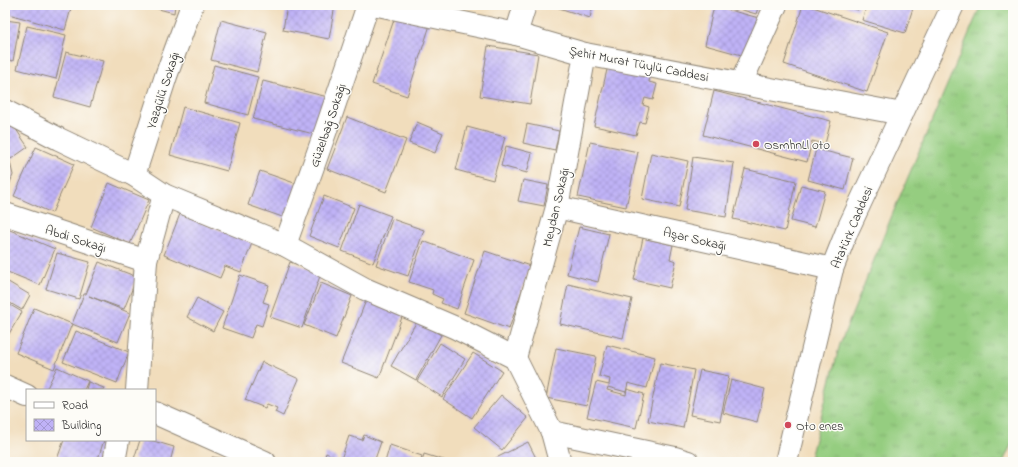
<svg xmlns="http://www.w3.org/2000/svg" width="1018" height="467" font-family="'Indie Flower',sans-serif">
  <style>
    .grass { fill: url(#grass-tufts); stroke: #607c56 }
    .building { fill: url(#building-cross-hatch) }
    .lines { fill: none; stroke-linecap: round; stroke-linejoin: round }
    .minor-casing { stroke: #8e8474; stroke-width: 24 }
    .minor { stroke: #fff; stroke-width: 22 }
    .poi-dot { fill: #d1495b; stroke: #fdfcf7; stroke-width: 1.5 }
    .labels { text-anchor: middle; stroke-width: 3; stroke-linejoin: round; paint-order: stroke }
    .street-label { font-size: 13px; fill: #2b2b2b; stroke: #fdfcf7 }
    .poi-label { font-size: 13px; fill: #2b2b2b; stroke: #fdfcf7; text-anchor: start }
  </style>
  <defs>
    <pattern id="grass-tufts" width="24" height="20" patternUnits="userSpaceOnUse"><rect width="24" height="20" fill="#95cd80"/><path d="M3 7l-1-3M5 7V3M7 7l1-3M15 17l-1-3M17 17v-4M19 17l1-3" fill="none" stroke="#81b06f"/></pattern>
    <pattern id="building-cross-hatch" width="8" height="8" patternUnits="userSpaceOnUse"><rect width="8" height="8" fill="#bfb2f6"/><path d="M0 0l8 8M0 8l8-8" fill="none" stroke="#a499d3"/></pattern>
  </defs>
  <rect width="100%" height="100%" fill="#fdfcf7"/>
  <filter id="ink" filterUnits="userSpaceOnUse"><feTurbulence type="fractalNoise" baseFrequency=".025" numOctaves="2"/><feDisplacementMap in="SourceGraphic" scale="8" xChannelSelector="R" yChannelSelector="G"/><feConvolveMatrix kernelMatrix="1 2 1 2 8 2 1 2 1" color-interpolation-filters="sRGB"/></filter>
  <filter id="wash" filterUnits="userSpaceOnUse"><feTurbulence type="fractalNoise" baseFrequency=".012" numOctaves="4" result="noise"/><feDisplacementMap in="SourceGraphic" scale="16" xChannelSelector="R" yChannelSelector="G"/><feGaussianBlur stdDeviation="0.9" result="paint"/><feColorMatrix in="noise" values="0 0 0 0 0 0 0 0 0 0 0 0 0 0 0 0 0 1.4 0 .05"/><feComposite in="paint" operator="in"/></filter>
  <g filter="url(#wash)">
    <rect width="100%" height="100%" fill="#f1ddbc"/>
    <path class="grass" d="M981,5H1013V441L1003,462H809L840,344L897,203Z"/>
    <g id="blocks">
      <g class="building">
        <path d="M5,5H72L65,30L5,13Z"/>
        <path d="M143,5H175L174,13Z"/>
        <path d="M287,5H335L329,39L283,30Z"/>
        <path d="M550,5H593L590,18Z"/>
        <path d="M725,5H759L756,14Z"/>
        <path d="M803,5H807L888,32L867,92L784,64Z"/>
        <path d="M842,5H859L858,10Z"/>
        <path d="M867,5H914L905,33L862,20Z"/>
        <path d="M714,6L759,18L749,57L705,45Z"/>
        <path d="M397,11L431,22L407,96L372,84Z"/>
        <path d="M5,20L20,22L13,61L5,59Z"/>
        <path d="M221,20L267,32L257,72L211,60Z"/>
        <path d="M27,26L66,35L56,79L17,69Z"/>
        <path d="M488,46L538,54L530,104L480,96Z"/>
        <path d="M66,52L103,61L90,107L54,97Z"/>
        <path d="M609,61L651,71L649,82L657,84L653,100L645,98L643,105L649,107L645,123L640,122L636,135L594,126Z"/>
        <path d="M214,65L258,77L248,115L204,103Z"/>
        <path d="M263,81L328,97L318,135L253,119Z"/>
        <path d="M714,91L831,121L825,144L812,141L807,162L703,135Z"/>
        <path d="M183,107L240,123L227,171L170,155Z"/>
        <path d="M7,116L28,147L11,159L5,151V117Z"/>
        <path d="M347,117L406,140L386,192L327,169Z"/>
        <path d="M417,122L443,133L435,153L409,143Z"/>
        <path d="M527,124L559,131L555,150L523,143Z"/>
        <path d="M467,127L505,137L493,180L456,170Z"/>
        <path d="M590,142L638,152L626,207L578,197Z"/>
        <path d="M506,146L532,153L527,173L501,166Z"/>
        <path d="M36,147L74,164L52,213L14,196Z"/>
        <path d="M816,149L853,158L845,190L808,180Z"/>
        <path d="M651,153L688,161L679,207L642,199Z"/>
        <path d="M5,157L9,158L13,175L9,185L5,190Z"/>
        <path d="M693,157L734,163L726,217L685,210Z"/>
        <path d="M745,169L796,181L785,231L733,219Z"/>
        <path d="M260,171L300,185L288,219L248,205Z"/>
        <path d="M523,180L548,185L544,206L518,201Z"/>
        <path d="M109,183L149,200L130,244L91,227Z"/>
        <path d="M801,185L825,191L815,227L791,221Z"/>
        <path d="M324,196L354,208L339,248L309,236Z"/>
        <path d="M359,204L391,216L373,263L342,251Z"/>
        <path d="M180,214L252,243L241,272L225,266L220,278L164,255Z"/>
        <path d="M392,219L424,230L408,276L376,265Z"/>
        <path d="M579,227L609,234L598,282L567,274Z"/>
        <path d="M5,228L55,249L40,285L5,271Z"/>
        <path d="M643,238L673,245L670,259L676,261L670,288L634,280Z"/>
        <path d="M423,241L474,260L457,309L441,303L443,299L432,294L433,290L409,282Z"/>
        <path d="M485,251L530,266L509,329L464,313Z"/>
        <path d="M57,253L90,262L79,299L46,289Z"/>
        <path d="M99,262L137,277L124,309L89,296L130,313L118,342L72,324L84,294H86Z"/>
        <path d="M290,262L321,273L302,328L270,317Z"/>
        <path d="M240,275L269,285L263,302L269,304L262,326L256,324L251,338L222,328Z"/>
        <path d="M5,280L30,295L22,310L5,300Z"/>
        <path d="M321,283L352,296L336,338L304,325Z"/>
        <path d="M568,284L632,299L623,338L560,324Z"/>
        <path d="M197,298L223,312L213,331L187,317Z"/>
        <path d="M367,298L404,312L379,378L341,363Z"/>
        <path d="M5,302L22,312L7,337L5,336Z"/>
        <path d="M34,308L72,324L54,369L16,353Z"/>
        <path d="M417,321L441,335L416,380L391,366Z"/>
        <path d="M76,331L129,352L117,383L63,362Z"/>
        <path d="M440,343L465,359L442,397L417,381Z"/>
        <path d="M607,345L655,357L647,388L628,383L626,392L608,387L607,390L626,395L627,389L644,394L636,428L587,417L596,382L609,385L610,379L599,376Z"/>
        <path d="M556,348L596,356L587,406L546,398Z"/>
        <path d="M473,353L502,371L472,418L443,399Z"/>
        <path d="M262,362L299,379L283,416L275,412L277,408L267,404L265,408L245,400Z"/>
        <path d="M660,363L694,370L683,428L648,421Z"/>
        <path d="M57,367L88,381L84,390H51L47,388Z"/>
        <path d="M700,370L729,376L720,421L690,415Z"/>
        <path d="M731,380L765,389L757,422L723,413Z"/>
        <path d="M88,382L104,388L103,390H86Z"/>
        <path d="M501,395L528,418L502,450L474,427Z"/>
        <path d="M364,435L381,442L374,462H340L349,436L362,440Z"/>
        <path d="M64,440H104L97,462H56Z"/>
        <path d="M140,440H150L174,447L170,462H143L134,459Z"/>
        <path d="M528,442L538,462H498L496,458Z"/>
        <path d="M390,445L422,456L420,462H385Z"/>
        <path d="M326,453L337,458L336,462H323Z"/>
        <path d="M424,454L450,462H422Z"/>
        <path d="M212,457L240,461V462H212Z"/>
      </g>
    </g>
  </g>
  <g filter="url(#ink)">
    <use href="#blocks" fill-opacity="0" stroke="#8e8474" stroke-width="1"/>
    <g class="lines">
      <defs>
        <g id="minor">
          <path d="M378,5L516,34L585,54L902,114"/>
          <path d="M516,34L525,5"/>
          <path d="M741,83L776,5"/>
          <path d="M5,111L59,139L134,175L164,195L285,245L365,289L456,328L515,358L552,432L560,462"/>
          <path d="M134,175L166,76L192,5"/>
          <path d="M557,207L832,269"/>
          <path d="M5,214L146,261"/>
          <path d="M285,245L326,130L368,5"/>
          <path d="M515,358L557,207L585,54"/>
          <path d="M5,386L27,396"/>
          <path d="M137,390L146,261L164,195"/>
          <path d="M155,413L265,462"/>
          <path d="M552,432L675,458L688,462"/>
          <path d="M114,462L118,440"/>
          <path d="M786,462L832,269L847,231L953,5"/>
        </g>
      </defs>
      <use href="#minor" class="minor-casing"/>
      <use href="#minor" class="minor"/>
    </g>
  </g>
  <g class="poi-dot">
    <circle cx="756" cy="144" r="4"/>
    <circle cx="788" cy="425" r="4"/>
  </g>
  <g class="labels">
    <g class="street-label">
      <text transform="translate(639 63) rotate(11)" y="5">Şehit Murat Tüylü Caddesi</text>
      <text transform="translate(162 90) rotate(-72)" y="5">Yazgülü Sokağı</text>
      <text transform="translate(327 125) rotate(-71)" y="5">Güzelbağ Sokağı</text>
      <text transform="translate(555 207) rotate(-77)" y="5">Meydan Sokağı</text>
      <text transform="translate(851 227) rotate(-67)" y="5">Atatürk Caddesi</text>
      <text transform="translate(76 238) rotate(18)" y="5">Abdi Sokağı</text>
      <text transform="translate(695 238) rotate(13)" y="5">Aşar Sokağı</text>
    </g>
    <g class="poi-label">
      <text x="764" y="149">OsmhnLl oto</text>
      <text x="796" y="430">Oto enes</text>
    </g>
  </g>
  <rect width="1018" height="467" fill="none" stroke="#fdfcf7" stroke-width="20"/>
  <rect x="26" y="389" width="130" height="52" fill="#fdfcf7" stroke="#a9a8a5"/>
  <rect x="34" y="402" width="20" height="6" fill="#ffffff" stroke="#a9a8a5"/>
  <text x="62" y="409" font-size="12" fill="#2b2b2b">Road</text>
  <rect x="34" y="419" width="20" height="12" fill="url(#building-cross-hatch)" stroke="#a9a8a5"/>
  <text x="62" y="429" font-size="12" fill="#2b2b2b">Building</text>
</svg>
